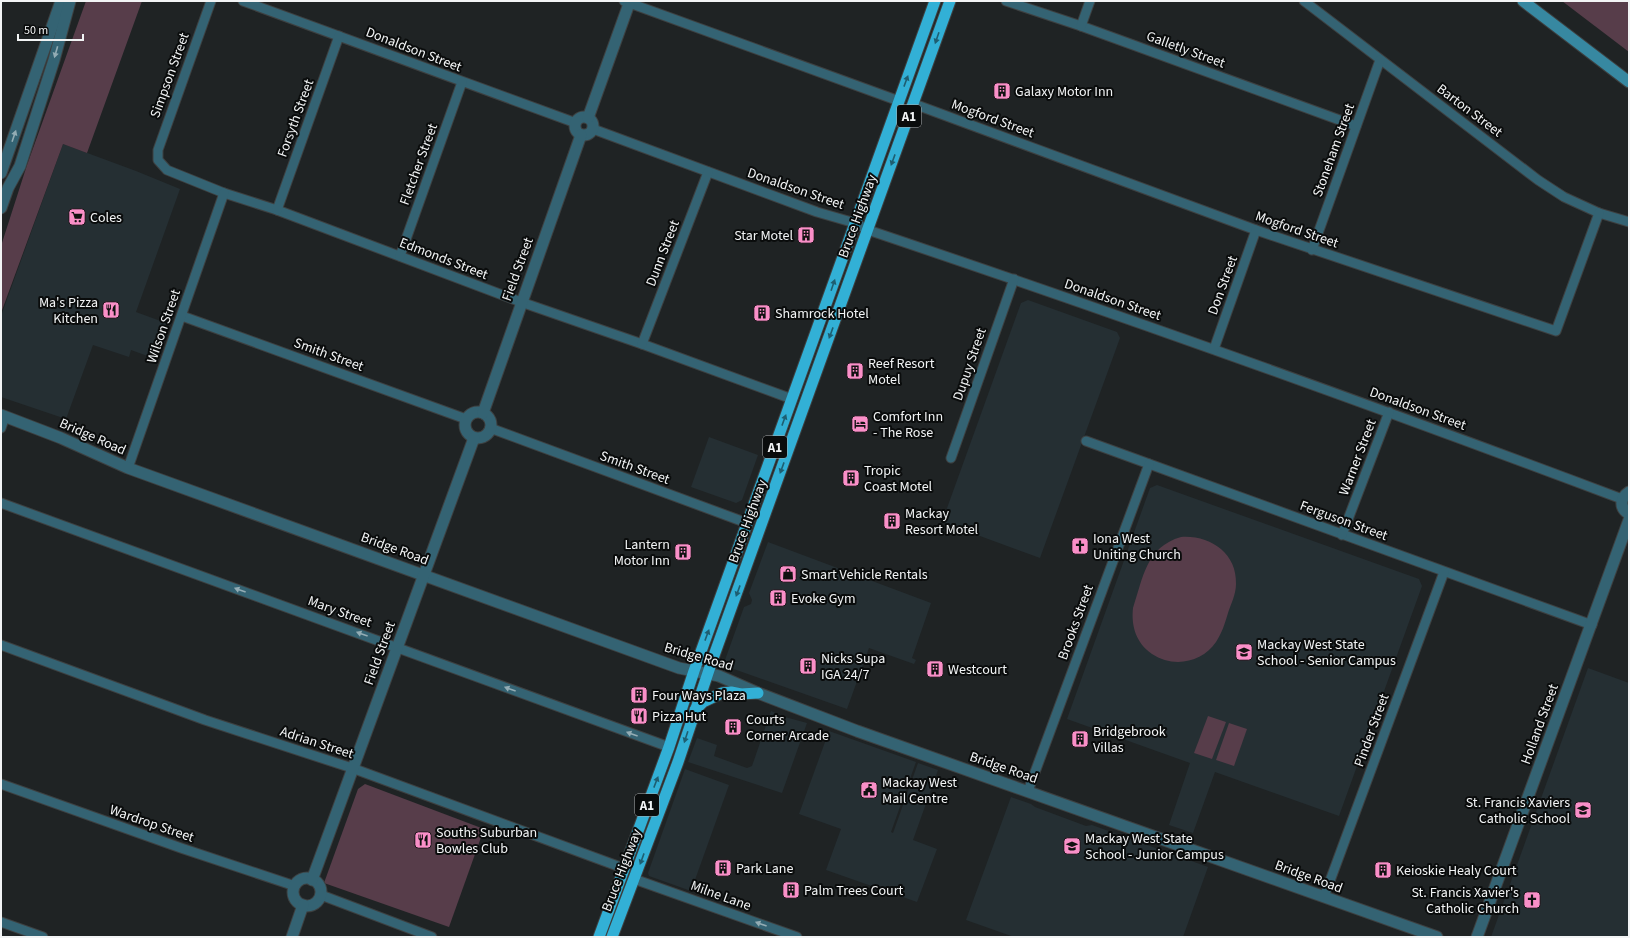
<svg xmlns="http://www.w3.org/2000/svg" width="1630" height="938" font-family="'Source Sans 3',sans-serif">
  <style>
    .built { fill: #252f33 }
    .green { fill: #573d4a }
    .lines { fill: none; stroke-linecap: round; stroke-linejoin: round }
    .minor-casing { stroke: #3d4041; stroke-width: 11 }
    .tertiary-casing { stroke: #3d4041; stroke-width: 13 }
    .secondary-casing { stroke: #3d4041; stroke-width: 13 }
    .trunk-casing { stroke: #3d4041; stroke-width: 13 }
    .minor { stroke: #346373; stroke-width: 9 }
    .tertiary { stroke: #346373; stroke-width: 11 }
    .secondary { stroke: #3788a1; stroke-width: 11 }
    .trunk { stroke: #32b0d6; stroke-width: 11 }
    .oneway { fill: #1e5e71 }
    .oneway2 { fill: #93acb4 }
    .labels { text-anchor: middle; stroke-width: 4; stroke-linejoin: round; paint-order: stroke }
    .shield { fill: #0a0c0c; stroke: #acaeaf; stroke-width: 1 }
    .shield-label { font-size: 13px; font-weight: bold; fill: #f2f4f5 }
    .street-label { font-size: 14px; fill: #f2f4f5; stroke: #0a0c0c }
    .poi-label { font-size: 14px; fill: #f2f4f5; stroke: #0a0c0c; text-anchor: start }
  </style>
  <rect width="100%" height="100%" fill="#1f2324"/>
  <g class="built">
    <path d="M63,144L136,171L180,189L136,312L166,323L153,358L131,350L129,357L93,345L66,419L1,397V316Z"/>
    <path d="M1028,300L1117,332L1120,338L1040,558L942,522L1021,303Z"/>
    <path d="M709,437L758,455L742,500L736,503L691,487Z"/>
    <path d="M1157,485L1419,579L1422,586L1339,816L1215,772L1193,833L1169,825L1190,763L1067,719L1150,488Z"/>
    <path d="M768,542L931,603L912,658L916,660L914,664L869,648L847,709L728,667L725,660L744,607L751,604L752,600L749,593Z"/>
    <path d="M1588,668L1629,683V937H1491Z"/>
    <path d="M771,711L785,717L807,723L782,793L688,762L697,738L717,745L714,756L747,768L752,766Z"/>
    <path d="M829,731L916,762L891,832L893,833L918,763L938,770L913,840L937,849L917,902L826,870L841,829L799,814Z"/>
    <path d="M685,769L729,785L691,891L649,876L648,873Z"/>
    <path d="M1011,797L1031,804L1035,807L1086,826L1092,825L1208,867L1183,937H1014L966,920Z"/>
  </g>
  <g class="green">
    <path d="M86,1H142L87,153L63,144L1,313V246L27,165Z"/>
    <path d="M1562,1H1629V52Z"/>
    <path d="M1181,537C1210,535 1237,553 1236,584C1236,594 1231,604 1228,613C1225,623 1222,633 1216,642C1202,663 1173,668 1152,654C1136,643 1131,626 1133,608C1143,578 1146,547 1181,537Z"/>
    <path d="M1208,716L1226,722L1212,759L1194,753Z"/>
    <path d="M1229,723L1247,729L1234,766L1216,760Z"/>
    <path d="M365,784L484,829L449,927L324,883L358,789Z"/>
  </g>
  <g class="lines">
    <defs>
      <g id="minor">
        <path d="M211,1L158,150V160L167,170L224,193L277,210L521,302L642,344L792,399"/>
        <path d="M243,1L576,123"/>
        <path d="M624,1L899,101"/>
        <path d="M1006,1L1081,26L1356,126"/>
        <path d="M1304,1L1538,180L1564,197L1599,213L1629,222"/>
        <path d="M1081,26L1090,1"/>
        <path d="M914,104L1256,230L1556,331L1599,213"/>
        <path d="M593,129L817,212L855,223L868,230C1121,315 1372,405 1622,499"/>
        <path d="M277,210L339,36"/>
        <path d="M1312,250L1380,60"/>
        <path d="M400,256L462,82"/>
        <path d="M182,316L466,419"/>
        <path d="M642,344L708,172"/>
        <path d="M1214,349L1256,230"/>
        <path d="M1,428L5,416"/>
        <path d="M490,428L747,523"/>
        <path d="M1086,441L1592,625"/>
        <path d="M951,458L1014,279"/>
        <path d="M128,468L224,193"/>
        <path d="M1,503L669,747"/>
        <path d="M1342,535L1389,412"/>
        <path d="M1,645L205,720L352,768L623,868"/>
        <path d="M1,784L181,848L295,886"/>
        <path d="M1028,791L1149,464"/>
        <path d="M634,879L797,937"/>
        <path d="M321,895L432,937"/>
        <path d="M1324,897L1444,572"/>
        <path d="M1,922L43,937"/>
      </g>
      <g id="tertiary">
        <circle cx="584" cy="126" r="9"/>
        <path d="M588,118L630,1"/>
        <path d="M1,173L61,1"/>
        <path d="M1,208L8,188L20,166L54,60L70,1"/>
        <circle cx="478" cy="425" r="13"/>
        <path d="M483,413L581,135"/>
        <path d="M1,415L61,438L128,468L679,668L719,676L758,693L857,731L1437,937"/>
        <path d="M1629,492C1620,498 1619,508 1629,514"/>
        <circle cx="307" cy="892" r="14"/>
        <path d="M312,880L474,438"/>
        <path d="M292,937L303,905"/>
        <path d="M1477,937L1629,520"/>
      </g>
      <path id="secondary" d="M1523,1L1629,82"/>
      <g id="trunk">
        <path d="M695,710L703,702L722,693L731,692L741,694L758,693"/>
        <path d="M599,937L669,747L694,671L935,1"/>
        <path d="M612,937L678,762L712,661L950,1"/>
      </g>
    </defs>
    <use href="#minor" class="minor-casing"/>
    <use href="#tertiary" class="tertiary-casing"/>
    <use href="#secondary" class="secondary-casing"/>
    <use href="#trunk" class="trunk-casing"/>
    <use href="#minor" class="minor"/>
    <use href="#tertiary" class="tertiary"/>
    <use href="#secondary" class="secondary"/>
    <use href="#trunk" class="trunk"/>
  </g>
  <defs><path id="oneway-solid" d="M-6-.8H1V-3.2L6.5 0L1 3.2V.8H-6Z"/></defs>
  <g class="oneway">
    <use href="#oneway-solid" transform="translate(937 38) rotate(109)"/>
    <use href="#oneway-solid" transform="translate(906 81) rotate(-70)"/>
    <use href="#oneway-solid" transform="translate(893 160) rotate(110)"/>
    <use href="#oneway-solid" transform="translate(833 285) rotate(-71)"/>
    <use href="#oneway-solid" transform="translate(831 333) rotate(110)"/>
    <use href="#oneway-solid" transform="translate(784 420) rotate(-70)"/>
    <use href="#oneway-solid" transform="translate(782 468) rotate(110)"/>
    <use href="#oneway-solid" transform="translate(738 591) rotate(110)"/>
    <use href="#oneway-solid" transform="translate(707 635) rotate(-70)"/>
    <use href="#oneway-solid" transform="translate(686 737) rotate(108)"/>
    <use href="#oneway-solid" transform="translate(656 782) rotate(-69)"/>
    <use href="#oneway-solid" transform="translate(642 859) rotate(110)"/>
  </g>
  <g class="oneway2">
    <use href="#oneway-solid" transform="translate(56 52) rotate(106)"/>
    <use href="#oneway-solid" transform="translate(14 136) rotate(-71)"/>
    <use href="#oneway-solid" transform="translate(240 590) rotate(-160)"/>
    <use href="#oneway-solid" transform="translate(362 634) rotate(-160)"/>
    <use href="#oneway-solid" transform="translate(510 689) rotate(-160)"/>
    <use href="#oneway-solid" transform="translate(632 734) rotate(-160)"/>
    <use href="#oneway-solid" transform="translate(761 924) rotate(-160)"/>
  </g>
  <defs>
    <symbol id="building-square" viewBox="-11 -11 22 22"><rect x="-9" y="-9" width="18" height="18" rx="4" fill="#fa8fc8" stroke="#0a0c0c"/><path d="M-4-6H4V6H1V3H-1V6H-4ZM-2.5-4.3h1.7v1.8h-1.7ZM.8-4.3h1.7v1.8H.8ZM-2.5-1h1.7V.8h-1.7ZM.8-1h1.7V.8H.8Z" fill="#111"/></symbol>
    <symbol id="supermarket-square" viewBox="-11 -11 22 22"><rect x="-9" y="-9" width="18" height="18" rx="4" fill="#fa8fc8" stroke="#0a0c0c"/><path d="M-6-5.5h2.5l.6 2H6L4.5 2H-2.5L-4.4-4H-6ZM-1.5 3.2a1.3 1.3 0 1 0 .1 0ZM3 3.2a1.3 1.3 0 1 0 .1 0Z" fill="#111"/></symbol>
    <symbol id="restaurant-square" viewBox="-11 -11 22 22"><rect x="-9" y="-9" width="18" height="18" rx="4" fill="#fa8fc8" stroke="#0a0c0c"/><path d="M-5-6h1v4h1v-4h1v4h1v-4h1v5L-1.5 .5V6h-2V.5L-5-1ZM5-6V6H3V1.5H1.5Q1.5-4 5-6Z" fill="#111"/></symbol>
    <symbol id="hotel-square" viewBox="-11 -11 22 22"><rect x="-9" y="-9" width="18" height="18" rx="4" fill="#fa8fc8" stroke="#0a0c0c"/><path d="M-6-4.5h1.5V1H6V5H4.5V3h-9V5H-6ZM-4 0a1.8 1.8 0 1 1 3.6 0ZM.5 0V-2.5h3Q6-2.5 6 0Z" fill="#111"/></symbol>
    <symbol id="church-square" viewBox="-11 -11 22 22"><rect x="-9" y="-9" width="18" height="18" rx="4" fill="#fa8fc8" stroke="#0a0c0c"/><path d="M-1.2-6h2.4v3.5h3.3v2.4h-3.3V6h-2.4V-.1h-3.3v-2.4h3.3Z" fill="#111"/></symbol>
    <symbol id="shop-square" viewBox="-11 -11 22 22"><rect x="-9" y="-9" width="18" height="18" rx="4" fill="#fa8fc8" stroke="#0a0c0c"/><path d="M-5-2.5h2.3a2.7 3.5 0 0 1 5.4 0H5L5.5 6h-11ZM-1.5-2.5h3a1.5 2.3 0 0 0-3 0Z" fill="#111"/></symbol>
    <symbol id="school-square" viewBox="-11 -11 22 22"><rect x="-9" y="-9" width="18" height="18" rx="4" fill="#fa8fc8" stroke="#0a0c0c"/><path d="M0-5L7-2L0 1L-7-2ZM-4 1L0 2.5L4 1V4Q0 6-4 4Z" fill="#111"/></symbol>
    <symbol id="civic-square" viewBox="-11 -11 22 22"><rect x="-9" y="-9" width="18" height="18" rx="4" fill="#fa8fc8" stroke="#0a0c0c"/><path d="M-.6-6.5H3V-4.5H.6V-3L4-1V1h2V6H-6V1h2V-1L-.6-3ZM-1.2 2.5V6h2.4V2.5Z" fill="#111"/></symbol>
  </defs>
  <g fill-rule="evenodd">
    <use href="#building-square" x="992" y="81" width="20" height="20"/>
    <use href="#supermarket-square" x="67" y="207" width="20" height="20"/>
    <use href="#building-square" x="796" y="225" width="20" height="20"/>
    <use href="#restaurant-square" x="101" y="300" width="20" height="20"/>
    <use href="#building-square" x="752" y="303" width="20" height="20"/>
    <use href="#building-square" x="845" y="361" width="20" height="20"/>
    <use href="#hotel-square" x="850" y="414" width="20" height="20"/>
    <use href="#building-square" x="841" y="468" width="20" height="20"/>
    <use href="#building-square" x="882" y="511" width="20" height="20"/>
    <use href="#church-square" x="1070" y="536" width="20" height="20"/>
    <use href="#building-square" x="673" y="542" width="20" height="20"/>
    <use href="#shop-square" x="778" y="564" width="20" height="20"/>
    <use href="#building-square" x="768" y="588" width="20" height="20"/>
    <use href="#school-square" x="1234" y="642" width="20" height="20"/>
    <use href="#building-square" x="798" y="656" width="20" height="20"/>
    <use href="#building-square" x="925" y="659" width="20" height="20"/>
    <use href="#building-square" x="629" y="685" width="20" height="20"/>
    <use href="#restaurant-square" x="629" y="706" width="20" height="20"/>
    <use href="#building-square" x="723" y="717" width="20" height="20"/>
    <use href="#building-square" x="1070" y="729" width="20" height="20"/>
    <use href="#civic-square" x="859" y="780" width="20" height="20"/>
    <use href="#school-square" x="1573" y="800" width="20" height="20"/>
    <use href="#restaurant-square" x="413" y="830" width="20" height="20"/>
    <use href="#school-square" x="1062" y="836" width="20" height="20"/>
    <use href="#building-square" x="713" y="858" width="20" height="20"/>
    <use href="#building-square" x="1373" y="860" width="20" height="20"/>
    <use href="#building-square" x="781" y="880" width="20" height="20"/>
    <use href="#church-square" x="1522" y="890" width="20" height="20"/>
  </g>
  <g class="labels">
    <g class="shield">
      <rect x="897" y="105" width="24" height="22" rx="3"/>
      <rect x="763" y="436" width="24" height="22" rx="3"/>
      <rect x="635" y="794" width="24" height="22" rx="3"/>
    </g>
    <g class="shield-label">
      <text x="909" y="121">A1</text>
      <text x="775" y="452">A1</text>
      <text x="647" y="810">A1</text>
    </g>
    <g class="street-label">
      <text transform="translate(414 49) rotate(21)" y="5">Donaldson Street</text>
      <text transform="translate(1186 49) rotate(20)" y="5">Galletly Street</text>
      <text transform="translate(169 75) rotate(-70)" y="5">Simpson Street</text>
      <text transform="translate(1470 110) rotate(37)" y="5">Barton Street</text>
      <text transform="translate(295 118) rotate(-70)" y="5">Forsyth Street</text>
      <text transform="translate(993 118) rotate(20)" y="5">Mogford Street</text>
      <text transform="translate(1333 150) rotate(-70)" y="5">Stoneham Street</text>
      <text transform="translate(418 164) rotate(-70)" y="5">Fletcher Street</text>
      <text transform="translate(796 188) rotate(19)" y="5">Donaldson Street</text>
      <text transform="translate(857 216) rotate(-70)" y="5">Bruce Highway</text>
      <text transform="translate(1297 229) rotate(19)" y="5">Mogford Street</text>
      <text transform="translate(662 253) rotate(-69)" y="5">Dunn Street</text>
      <text transform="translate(444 258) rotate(21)" y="5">Edmonds Street</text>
      <text transform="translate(517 269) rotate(-70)" y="5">Field Street</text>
      <text transform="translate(1222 285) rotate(-70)" y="5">Don Street</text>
      <text transform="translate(1113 299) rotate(19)" y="5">Donaldson Street</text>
      <text transform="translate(163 326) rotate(-71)" y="5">Wilson Street</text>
      <text transform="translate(329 354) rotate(20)" y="5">Smith Street</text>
      <text transform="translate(969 364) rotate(-71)" y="5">Dupuy Street</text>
      <text transform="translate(1418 408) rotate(20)" y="5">Donaldson Street</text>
      <text transform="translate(93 436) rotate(24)" y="5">Bridge Road</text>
      <text transform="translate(1357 457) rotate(-69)" y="5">Warner Street</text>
      <text transform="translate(635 467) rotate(20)" y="5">Smith Street</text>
      <text transform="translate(1344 520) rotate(20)" y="5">Ferguson Street</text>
      <text transform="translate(747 521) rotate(-70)" y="5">Bruce Highway</text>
      <text transform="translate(395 548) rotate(20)" y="5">Bridge Road</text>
      <text transform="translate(340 611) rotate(20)" y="5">Mary Street</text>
      <text transform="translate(1075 622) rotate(-70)" y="5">Brooks Street</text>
      <text transform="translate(379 653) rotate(-70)" y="5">Field Street</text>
      <text transform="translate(699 656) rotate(16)" y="5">Bridge Road</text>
      <text transform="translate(1539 724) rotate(-70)" y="5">Holland Street</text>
      <text transform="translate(1371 730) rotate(-70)" y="5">Pinder Street</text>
      <text transform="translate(317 742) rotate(18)" y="5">Adrian Street</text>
      <text transform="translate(1004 767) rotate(19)" y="5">Bridge Road</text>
      <text transform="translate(152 823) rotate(19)" y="5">Wardrop Street</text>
      <text transform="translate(621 870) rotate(-69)" y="5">Bruce Highway</text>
      <text transform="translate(1309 876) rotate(20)" y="5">Bridge Road</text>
      <text transform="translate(721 895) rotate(20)" y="5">Milne Lane</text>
    </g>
    <g class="poi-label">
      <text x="1015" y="96">Galaxy Motor Inn</text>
      <text x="90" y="222">Coles</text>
      <text x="793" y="240" text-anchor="end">Star Motel</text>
      <text x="98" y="307" text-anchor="end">Ma's Pizza<tspan x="98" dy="16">Kitchen</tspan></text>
      <text x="775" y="318">Shamrock Hotel</text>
      <text x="868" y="368">Reef Resort<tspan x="868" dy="16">Motel</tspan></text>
      <text x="873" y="421">Comfort Inn<tspan x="873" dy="16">- The Rose</tspan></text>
      <text x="864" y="475">Tropic<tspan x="864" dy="16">Coast Motel</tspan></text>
      <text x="905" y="518">Mackay<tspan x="905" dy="16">Resort Motel</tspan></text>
      <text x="1093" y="543">Iona West<tspan x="1093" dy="16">Uniting Church</tspan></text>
      <text x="670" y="549" text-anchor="end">Lantern<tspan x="670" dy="16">Motor Inn</tspan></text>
      <text x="801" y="579">Smart Vehicle Rentals</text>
      <text x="791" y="603">Evoke Gym</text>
      <text x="1257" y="649">Mackay West State<tspan x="1257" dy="16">School - Senior Campus</tspan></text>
      <text x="821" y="663">Nicks Supa<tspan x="821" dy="16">IGA 24/7</tspan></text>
      <text x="948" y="674">Westcourt</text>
      <text x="652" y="700">Four Ways Plaza</text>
      <text x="652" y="721">Pizza Hut</text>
      <text x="746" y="724">Courts<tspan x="746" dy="16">Corner Arcade</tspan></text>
      <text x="1093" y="736">Bridgebrook<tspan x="1093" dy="16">Villas</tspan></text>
      <text x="882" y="787">Mackay West<tspan x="882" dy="16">Mail Centre</tspan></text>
      <text x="1570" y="807" text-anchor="end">St. Francis Xaviers<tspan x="1570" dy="16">Catholic School</tspan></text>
      <text x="436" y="837">Souths Suburban<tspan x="436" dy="16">Bowles Club</tspan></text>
      <text x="1085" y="843">Mackay West State<tspan x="1085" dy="16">School - Junior Campus</tspan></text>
      <text x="736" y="873">Park Lane</text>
      <text x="1396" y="875">Keioskie Healy Court</text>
      <text x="804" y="895">Palm Trees Court</text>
      <text x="1519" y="897" text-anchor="end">St. Francis Xavier's<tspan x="1519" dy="16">Catholic Church</tspan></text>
    </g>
  </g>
  <rect width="1630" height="938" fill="none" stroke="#f2f4f5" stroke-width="4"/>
  <path d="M18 34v6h65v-6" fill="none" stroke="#f2f4f5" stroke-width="2"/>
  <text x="24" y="34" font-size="12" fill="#f2f4f5" stroke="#0a0c0c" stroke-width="3" paint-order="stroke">50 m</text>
</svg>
